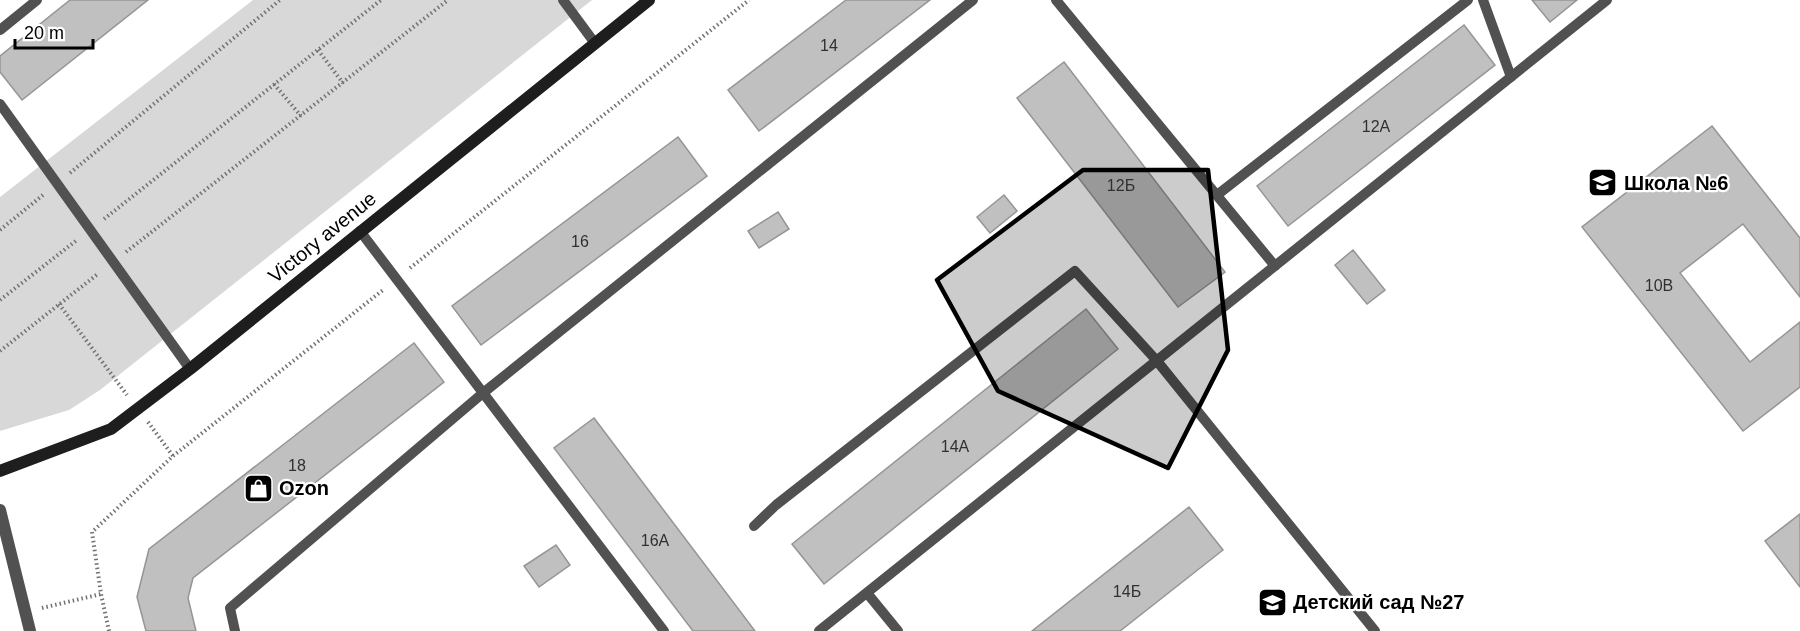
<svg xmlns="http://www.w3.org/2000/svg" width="1800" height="631" font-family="Arial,sans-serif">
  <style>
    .green { fill: #d8d8d8 }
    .building { fill: #c0c0c0; stroke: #959595; stroke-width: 1.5 }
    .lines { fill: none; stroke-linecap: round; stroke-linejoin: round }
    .path { stroke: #737373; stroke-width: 4; stroke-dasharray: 1.5 3; stroke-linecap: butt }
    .service { stroke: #515151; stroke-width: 10 }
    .tertiary { stroke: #515151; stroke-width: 12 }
    .secondary { stroke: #1e1e1e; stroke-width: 12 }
    .marked { fill: #000; fill-opacity: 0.2; stroke: #000; stroke-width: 4.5; stroke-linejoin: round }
    .labels { text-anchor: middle; stroke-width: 4.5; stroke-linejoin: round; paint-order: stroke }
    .number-label { font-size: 16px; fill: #303030 }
    .poi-label { font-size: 20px; font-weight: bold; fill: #000; stroke: #fff; text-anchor: start }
    .street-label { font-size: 20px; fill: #000; stroke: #fff }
  </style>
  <rect width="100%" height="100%" fill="#fff"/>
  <path class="green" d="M253,0H592L100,390L69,410L0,431V197Z"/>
  <g class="building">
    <path d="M70,0H148L22,100L0,72V56Z"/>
    <path d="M846,0H930L759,131L728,90Z"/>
    <path d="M1532,0H1577L1550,22Z"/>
    <path d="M1464,25L1495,65L1288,226L1257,186Z"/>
    <path d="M1064,62L1225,272L1178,307L1017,98Z"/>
    <path d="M1712,126L1800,238V297L1743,224L1680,273L1750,362L1800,322V387L1743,431L1582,227Z"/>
    <path d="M678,137L707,176L481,345L452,306Z"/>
    <path d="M1004,195L1017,211L990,233L977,217Z"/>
    <path d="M778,212L789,229L759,248L748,231Z"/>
    <path d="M1353,250L1385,290L1367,304L1335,265Z"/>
    <path d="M1086,309L1118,349L824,584L792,544Z"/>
    <path d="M414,343L444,382L193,578L188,598L196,631H146L137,597L149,549Z"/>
    <path d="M594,418L755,631H693L554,448Z"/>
    <path d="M1189,507L1223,550L1120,631H1032Z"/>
    <path d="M1800,514V587L1765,541Z"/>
    <path d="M556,545L570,565L539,587L524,566Z"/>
  </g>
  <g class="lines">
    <g class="path">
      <path d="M318,50L343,83"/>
      <path d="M274,84L301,116"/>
      <path d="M70,173L280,0"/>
      <path d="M104,219L381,0"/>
      <path d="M0,230L43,195"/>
      <path d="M126,252L448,0"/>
      <path d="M410,268L749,0"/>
      <path d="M0,300L77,240"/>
      <path d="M59,304L127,395"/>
      <path d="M0,351L99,273"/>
      <path d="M148,422L173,456"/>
      <path d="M42,608L101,594"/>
      <path d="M109,631L101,594L92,532L173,456L383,290"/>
    </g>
    <g class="service">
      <path d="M563,0L594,42"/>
      <path d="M1056,0L1275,266"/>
      <path d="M1483,0L1511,77"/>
      <path d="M0,30L37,0"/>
      <path d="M0,104L190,369"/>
      <path d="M1217,195L1468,0"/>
      <path d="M360,231L664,631"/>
      <path d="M754,526L776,505L1075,271L1157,361L1375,631"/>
      <path d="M867,593L898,631"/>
      <path d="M235,631L230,608L483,393L973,0"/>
      <path d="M819,631L1607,0"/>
    </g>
    <path class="tertiary" d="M0,510L30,631"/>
    <path class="secondary" d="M0,471L111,429L190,369L649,0"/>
  </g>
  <path class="marked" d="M1083,170H1208L1228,350L1168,468L998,391L937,280Z"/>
  <defs>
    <symbol id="school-square" viewBox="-11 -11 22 22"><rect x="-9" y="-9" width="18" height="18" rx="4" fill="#000" stroke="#fff"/><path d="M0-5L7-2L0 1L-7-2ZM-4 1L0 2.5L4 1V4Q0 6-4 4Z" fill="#fff"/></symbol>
    <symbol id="shop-square" viewBox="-11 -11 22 22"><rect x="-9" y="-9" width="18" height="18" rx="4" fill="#000" stroke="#fff"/><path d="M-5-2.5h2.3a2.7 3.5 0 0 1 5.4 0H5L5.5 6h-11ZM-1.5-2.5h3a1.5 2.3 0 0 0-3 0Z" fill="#fff"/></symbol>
  </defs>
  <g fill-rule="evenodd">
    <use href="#school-square" x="1586" y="166" width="33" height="33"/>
    <use href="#shop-square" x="242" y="472" width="33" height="33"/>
    <use href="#school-square" x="1256" y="586" width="33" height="33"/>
  </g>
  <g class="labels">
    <g class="number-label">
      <text x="829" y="51">14</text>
      <text x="1376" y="132">12А</text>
      <text x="1121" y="191">12Б</text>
      <text x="580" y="247">16</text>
      <text x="1659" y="291">10В</text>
      <text x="955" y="452">14А</text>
      <text x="297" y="471">18</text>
      <text x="655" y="546">16А</text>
      <text x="1127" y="597">14Б</text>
    </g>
    <g class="poi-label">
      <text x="1624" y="190">Школа №6</text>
      <text x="279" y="495">Ozon</text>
      <text x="1293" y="609">Детский сад №27</text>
    </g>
    <g class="street-label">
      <text transform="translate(322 237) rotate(-39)" y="7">Victory avenue</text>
    </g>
  </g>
  <path d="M15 39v9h78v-9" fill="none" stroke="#000000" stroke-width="3"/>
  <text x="24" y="39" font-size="18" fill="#000000" stroke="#ffffff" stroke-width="4.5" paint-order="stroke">20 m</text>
</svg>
